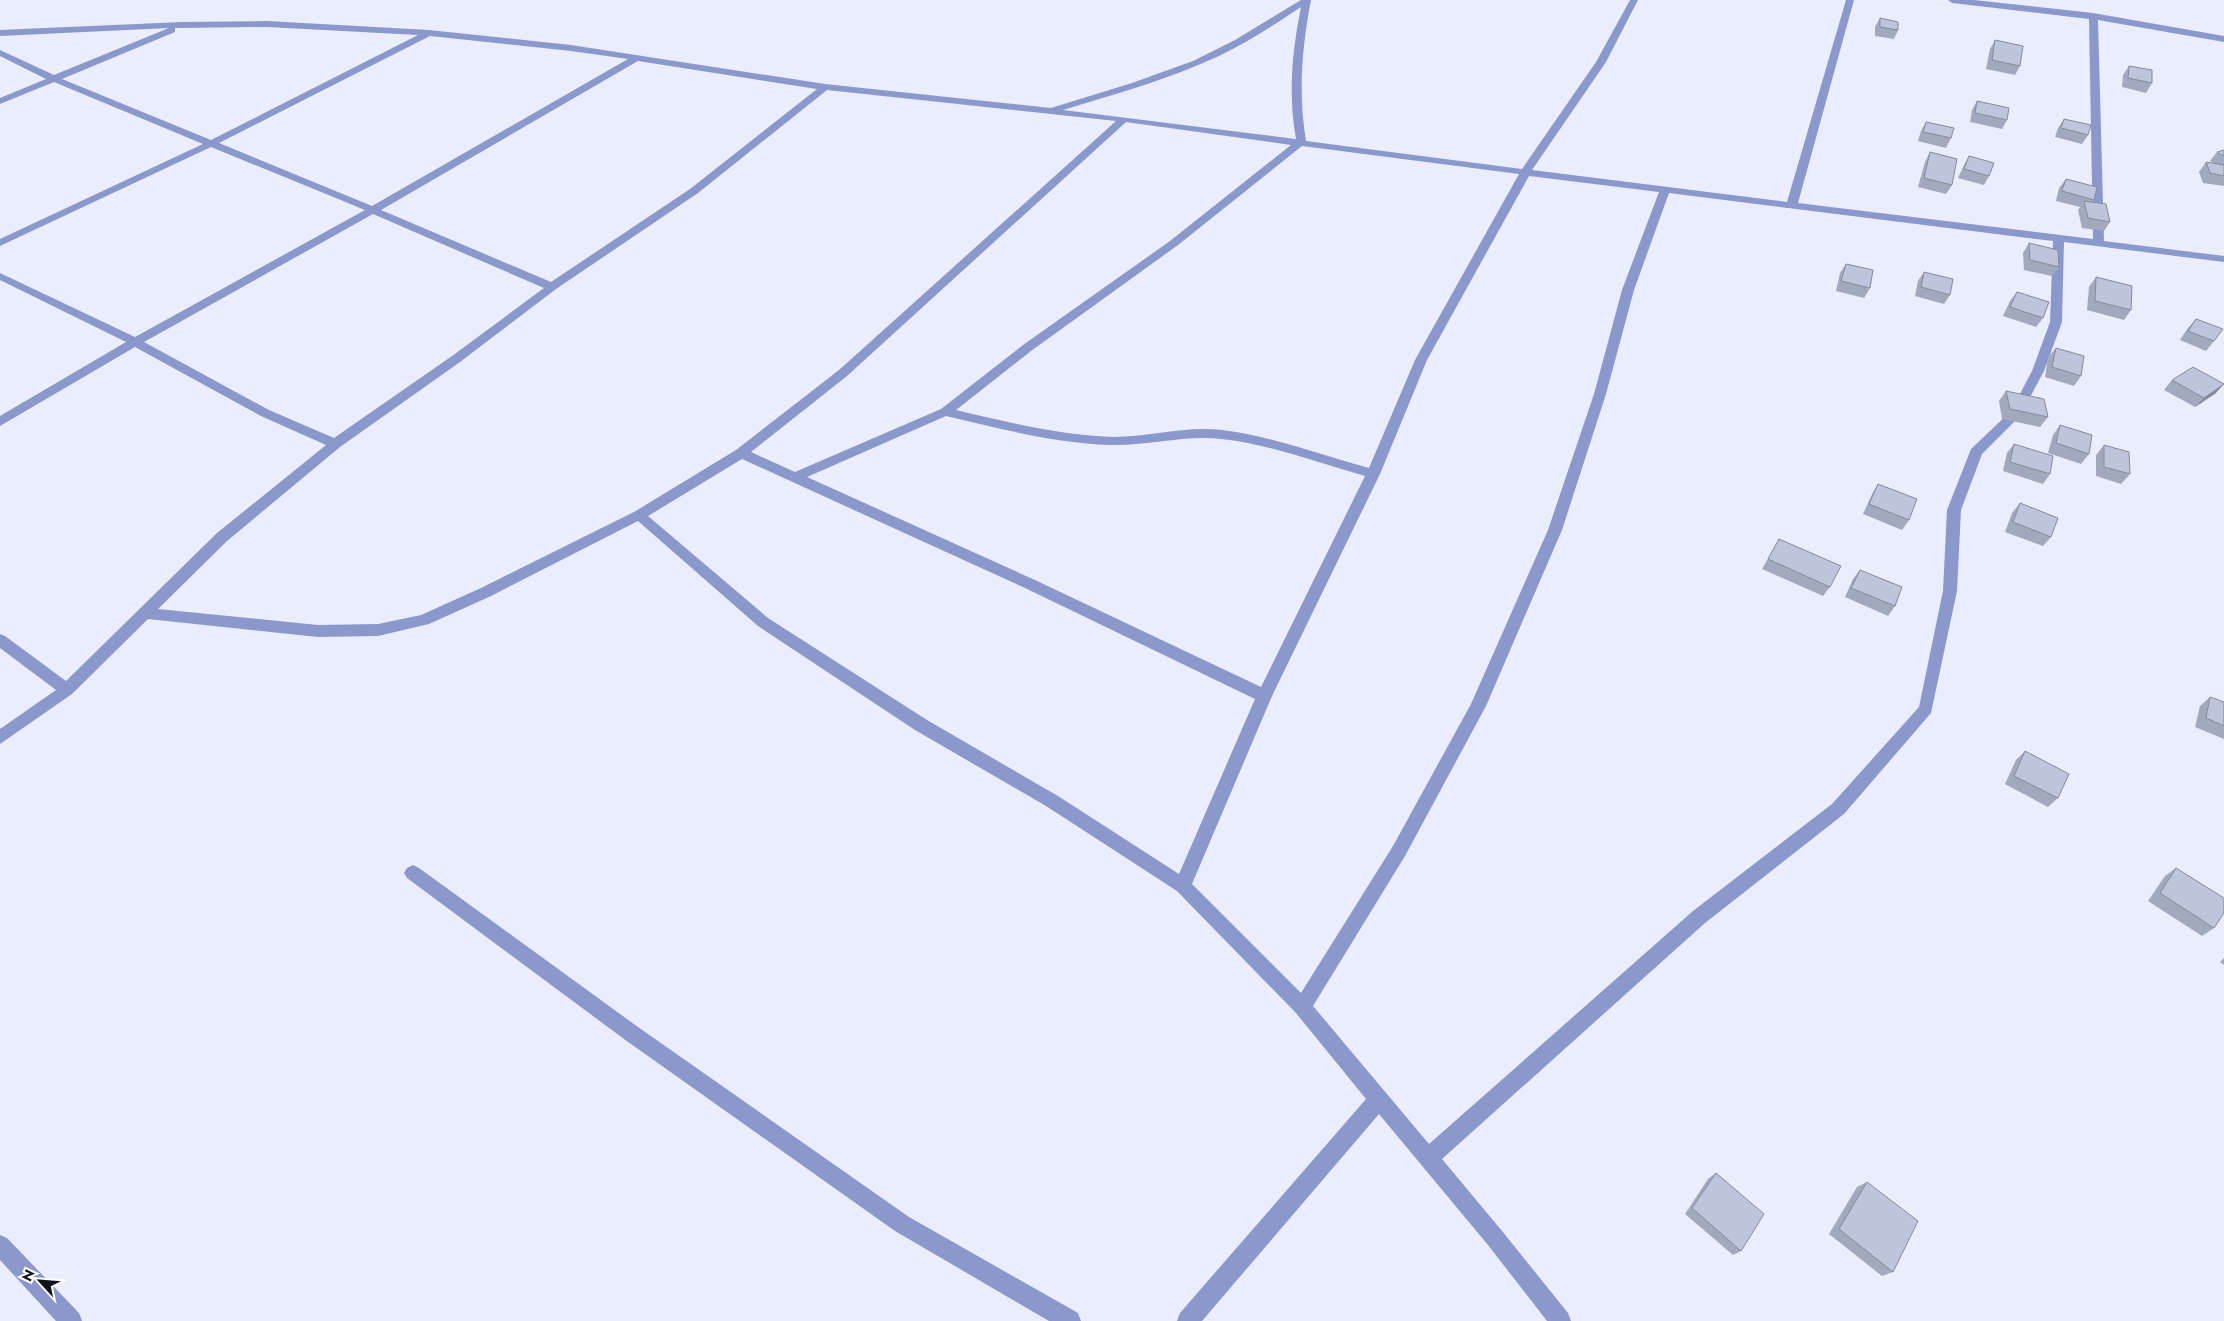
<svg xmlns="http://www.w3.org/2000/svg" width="2224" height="1321" font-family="Jost,sans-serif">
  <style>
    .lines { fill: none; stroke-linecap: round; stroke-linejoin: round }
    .street { fill: #8b98cc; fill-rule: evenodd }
    .wall { fill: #a3a9bd }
    .shaded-wall { fill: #85899a }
    .building { fill: #bec4dc; stroke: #85899a }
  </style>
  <rect width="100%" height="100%" fill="#e9edfc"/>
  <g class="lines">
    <g class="street">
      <path d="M1301,0H1311C1302,47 1298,93 1306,141L1522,169L1596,62L1630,0H1638L1606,62L1532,170L1787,202L1846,0H1854L1798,203L2093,239L2089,19L1952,3L1948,0H1974L2093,13L2224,36V42L2098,20L2104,241L2224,256V262L2064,242L2062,322L2044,371L2020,416L1982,454L1961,510L1957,591L1931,713L1844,814L1705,923L1442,1159L1502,1231L1568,1313L1571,1321H1547L1488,1245L1379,1114L1202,1321H1177L1180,1313L1366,1099L1296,1013L1177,891L1046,806L915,730L758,626L638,521L491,596L429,624L378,636L318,637L148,619L72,694L0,744V729L56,690L0,648V634L5,636L66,681L217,533L326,445L261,416L135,347L0,426V416L126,342L0,280V273L135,337L365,210L211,147L0,246V239L203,144L54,82L0,104V98L46,79L0,56V50L54,75L169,28L0,36V30L182,22L267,21L429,30L571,45L825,84L1051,108L1132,83L1193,61L1235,40ZM1301,7C1292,52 1288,95 1296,139L1063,110C1116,94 1169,79 1219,56C1248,42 1274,25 1301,7ZM267,27L418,35L211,140L62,79L175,32V28ZM430,36L571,51L628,59L372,206L219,143ZM638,61L817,89L690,189L551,282L381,210ZM827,90L1116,121L839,370L736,450L634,512L481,588L421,615L378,624L318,625L158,609L227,541L340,447L460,362L556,289L698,193ZM1126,122L1291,145L1170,241L1023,345L941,409L795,472L751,452L847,376ZM1302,146L1519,174L1415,360L1369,468C1321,455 1272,436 1222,430C1185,426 1149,437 1112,437C1059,435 1007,422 956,410L1031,351L1178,245ZM1529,176L1659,192L1622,290L1594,394L1548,530L1471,704L1393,846L1301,993L1192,884L1272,696L1380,474L1427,360ZM1669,193L2053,241L2050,322L2032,371L2011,411L1971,449L1947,510L1943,591L1919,707L1832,804L1693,911L1429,1144L1313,1006L1405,856L1486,706L1562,530L1606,394L1634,290ZM373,214L544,288L452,356L334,438L269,410L144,342ZM946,416C1001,429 1055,443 1111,445C1148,446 1185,435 1221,439C1270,444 1318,463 1365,476L1261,687L1035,580L807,477ZM742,459L1025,588L1255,699L1179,874L1058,796L927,720L768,618L648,516Z"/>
      <path d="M413,865L419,868L638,1027L909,1217L1078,1313L1081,1321H1049L895,1231L624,1039L407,878L404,873L407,868Z"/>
      <path d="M0,1235L7,1238L79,1313L82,1321H56L0,1260Z"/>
    </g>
  </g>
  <g class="wall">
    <path d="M1880,18L1898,30L1894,39L1875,36V27Z"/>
    <path d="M1995,40L2020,66L2015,75L1986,69L1990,49Z"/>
    <path d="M2129,66L2152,83L2146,93L2122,87L2123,75Z"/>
    <path d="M1977,101L2007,120L2002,129L1970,122L1972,110Z"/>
    <path d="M2064,119L2088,135L2082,144L2055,137L2058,128Z"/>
    <path d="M1926,122L1951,138L1946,148L1918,141L1921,131Z"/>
    <path d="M2224,150V186L2203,183L2199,172L2206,162L2215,164L2210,161L2217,152Z"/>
    <path d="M1930,152L1952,185L1946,194L1918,187L1925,162Z"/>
    <path d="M1969,156L1989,176L1984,185L1958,178L1964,165Z"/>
    <path d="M2066,179L2094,200L2092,202L2110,222L2104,231L2082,228L2078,210L2080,207L2056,201L2059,188Z"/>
    <path d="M2029,243L2059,267L2052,276L2024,270L2023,253Z"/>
    <path d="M1846,264L1870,288L1864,298L1836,291L1840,273Z"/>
    <path d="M1924,272L1950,295L1944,304L1915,296L1918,281Z"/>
    <path d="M2096,277L2131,310L2124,320L2087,310L2089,287Z"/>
    <path d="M2017,292L2043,318L2036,327L2003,316L2010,301Z"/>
    <path d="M2196,319L2214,341L2206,351L2180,340L2188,328Z"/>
    <path d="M2056,348L2081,376L2074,386L2045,377L2048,357Z"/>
    <path d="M2172,380L2216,393L2195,407L2164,390Z"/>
    <path d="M2006,391L2048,417L2040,427L2002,419L1999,401Z"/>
    <path d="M2060,425L2089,454L2081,464L2048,453L2053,435Z"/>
    <path d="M2014,444L2050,474L2043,484L2003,471L2007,453Z"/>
    <path d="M2104,445L2130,474L2121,484L2096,476V455Z"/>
    <path d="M1878,484L1909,520L1902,530L1863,514L1872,494Z"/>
    <path d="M2020,503L2051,537L2043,546L2005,532L2012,513Z"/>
    <path d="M1779,539L1830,587L1823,596L1762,569Z"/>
    <path d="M1860,570L1895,606L1888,616L1845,597L1853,579Z"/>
    <path d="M2210,697L2224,702V739L2195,727L2200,706Z"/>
    <path d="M2025,751L2058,798L2048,807L2005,784L2016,760Z"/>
    <path d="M2176,868L2214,928L2202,936L2148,901L2165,876Z"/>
    <path d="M2224,958V965L2220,962Z"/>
    <path d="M1716,1173L1741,1251L1733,1255L1685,1214L1708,1179Z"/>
    <path d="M1867,1182L1893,1272L1882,1276L1829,1234L1857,1187Z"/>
  </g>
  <path class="shaded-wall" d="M2224,384L2216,393L2195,407L2204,398Z"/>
  <g class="building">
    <path d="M1880,18L1898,22V30L1880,27Z"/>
    <path d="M1995,40L2023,46L2020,66L1992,60Z"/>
    <path d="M2129,66L2152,70V83L2128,78Z"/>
    <path d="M1977,101L2009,108L2007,120L1975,113Z"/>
    <path d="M2064,119L2091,125L2088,135L2061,128Z"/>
    <path d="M1926,122L1954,128L1951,138L1923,132Z"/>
    <path d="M2224,150V156L2217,152Z"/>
    <path d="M1930,152L1957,159L1952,185L1924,178Z"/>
    <path d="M1969,156L1994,163L1989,176L1964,169Z"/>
    <path d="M2206,162L2224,165V176L2210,173Z"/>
    <path d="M2066,179L2097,187L2094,200L2062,191Z"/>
    <path d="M2084,201L2106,204L2110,222L2088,218Z"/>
    <path d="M2029,243L2058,250L2059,267L2030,260Z"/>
    <path d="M1846,264L1873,270L1870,288L1841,281Z"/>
    <path d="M1924,272L1953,279L1950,295L1921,287Z"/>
    <path d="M2096,277L2132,286L2131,310L2095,301Z"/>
    <path d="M2017,292L2049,302L2043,318L2010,307Z"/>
    <path d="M2196,319L2223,329L2214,341L2188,331Z"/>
    <path d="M2056,348L2084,356L2081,376L2052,367Z"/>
    <path d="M2193,367L2224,384L2204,398L2172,380Z"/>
    <path d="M2006,391L2044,399L2048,417L2010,409Z"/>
    <path d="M2060,425L2092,435L2089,454L2056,443Z"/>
    <path d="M2014,444L2053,456L2050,474L2010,462Z"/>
    <path d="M2104,445L2129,452L2130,474L2104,467Z"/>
    <path d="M1878,484L1917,499L1909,520L1869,504Z"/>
    <path d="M2020,503L2058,518L2051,537L2013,522Z"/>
    <path d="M1779,539L1841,566L1830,587L1768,559Z"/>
    <path d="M1860,570L1902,587L1895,606L1851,588Z"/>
    <path d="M2210,697L2224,702V726L2206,718Z"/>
    <path d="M2025,751L2069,774L2058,798L2014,776Z"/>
    <path d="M2176,868L2224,898V913L2214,928L2160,893Z"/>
    <path d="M1716,1173L1764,1214L1741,1251L1692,1208Z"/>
    <path d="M1867,1182L1918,1221L1893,1272L1839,1229Z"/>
  </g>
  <g transform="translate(40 1281) rotate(296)" stroke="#ffffff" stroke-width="4" paint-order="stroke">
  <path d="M0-4L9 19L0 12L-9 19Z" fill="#0f1119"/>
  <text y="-8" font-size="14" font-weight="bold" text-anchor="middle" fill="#0f1119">N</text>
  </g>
</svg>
